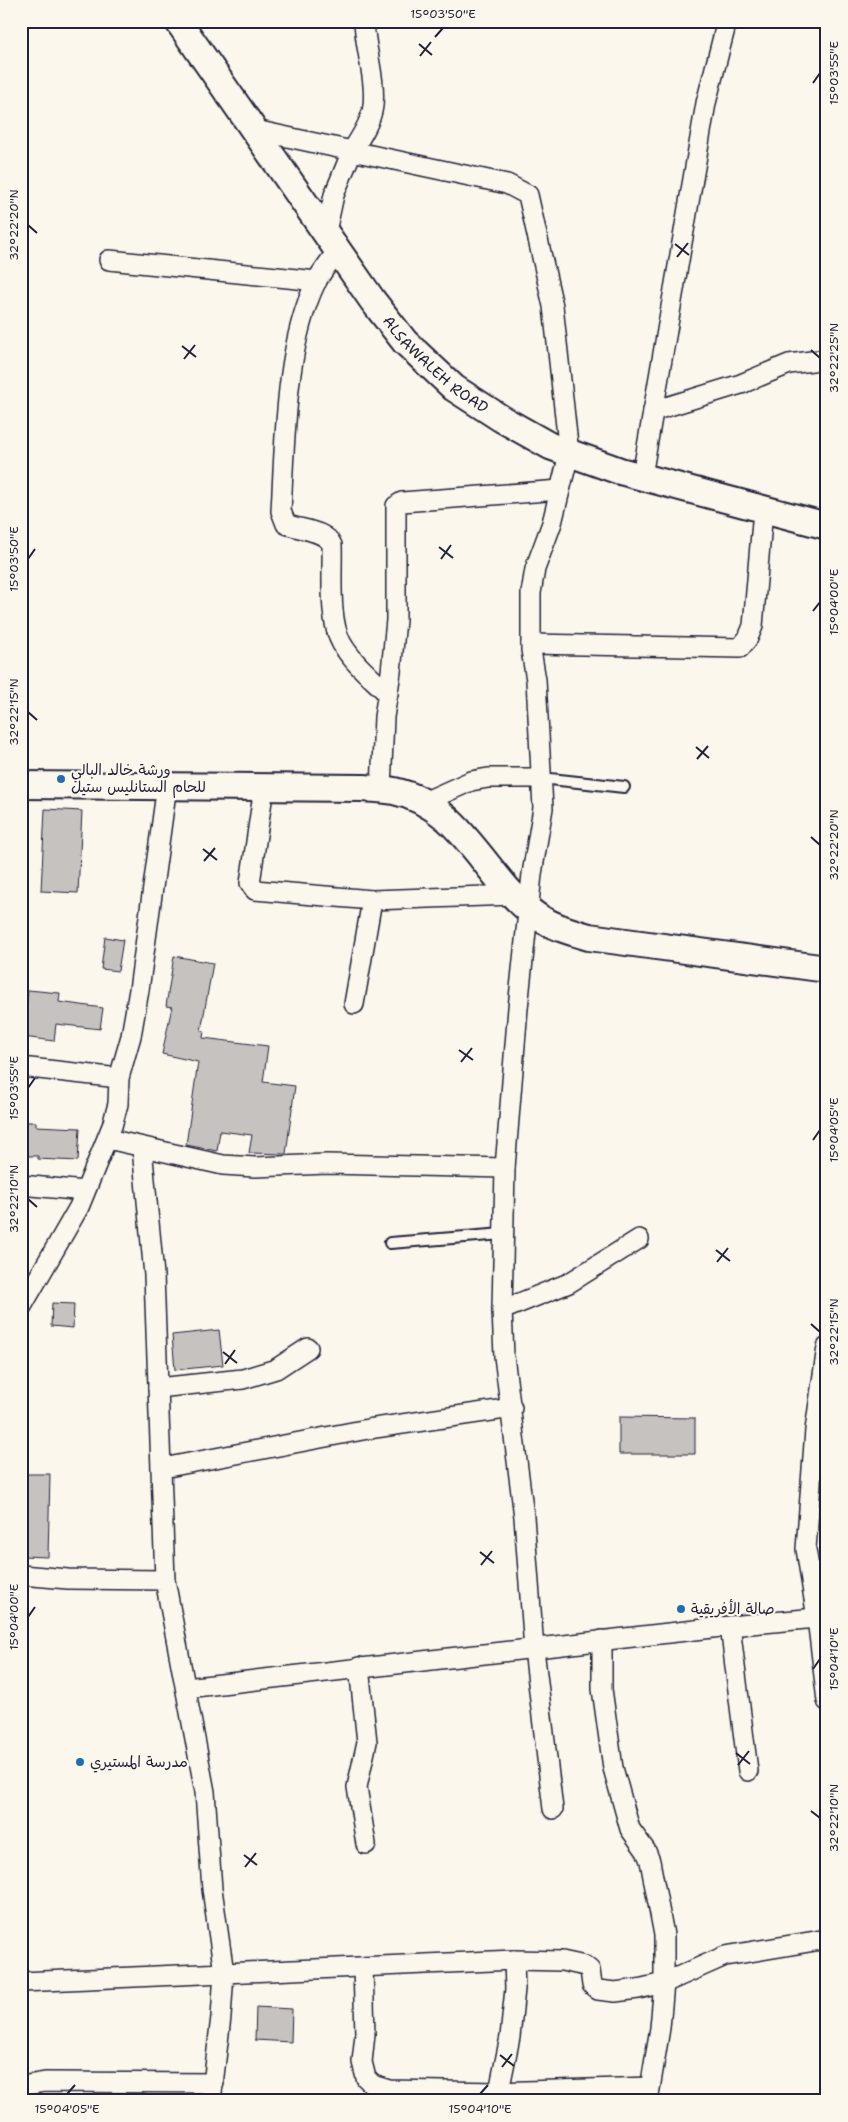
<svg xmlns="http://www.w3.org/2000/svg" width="848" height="2122" font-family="'Shantell Sans','Playpen Sans Arabic',sans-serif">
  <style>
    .building { fill: #c6c2c0; stroke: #22223b }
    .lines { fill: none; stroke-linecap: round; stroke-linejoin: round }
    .lane-casing { stroke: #22223b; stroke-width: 14 }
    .street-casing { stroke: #22223b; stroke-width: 22 }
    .secondary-casing { stroke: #22223b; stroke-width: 30 }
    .lane { stroke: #fbf7ec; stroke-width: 10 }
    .street { stroke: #fbf7ec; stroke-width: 19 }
    .secondary { stroke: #fbf7ec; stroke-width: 26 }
    .ticks { fill: none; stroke: #22223b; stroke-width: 2 }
    .poi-dot { fill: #1f6fb2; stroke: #fbf7ec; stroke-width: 2 }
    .labels { text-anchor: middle; stroke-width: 4.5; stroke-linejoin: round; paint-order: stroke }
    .street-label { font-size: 15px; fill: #22223b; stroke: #fbf7ec }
    .poi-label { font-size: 15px; fill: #22223b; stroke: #fbf7ec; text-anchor: start }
    .neatline { fill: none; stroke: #22223b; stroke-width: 2 }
    .ticks-label { font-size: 12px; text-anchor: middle; fill: #22223b }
  </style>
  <rect width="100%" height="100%" fill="#fbf7ec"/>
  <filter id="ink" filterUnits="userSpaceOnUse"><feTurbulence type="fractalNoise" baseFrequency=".02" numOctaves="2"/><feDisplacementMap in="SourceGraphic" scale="10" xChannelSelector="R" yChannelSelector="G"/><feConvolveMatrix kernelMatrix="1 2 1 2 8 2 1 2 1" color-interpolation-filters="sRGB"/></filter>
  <g filter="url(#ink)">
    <g class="building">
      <path d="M45,809L82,811L78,893L41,891Z"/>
      <path d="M105,937L123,940L118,971L101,969Z"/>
      <path d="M174,956L213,963L201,1031H204L203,1038L268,1046L263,1082L295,1086L286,1154L249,1153L252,1135L220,1131L217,1151L186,1145L198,1062L162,1054L172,1007L166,1006Z"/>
      <path d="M28,990L60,993L59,1002L103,1008L100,1029L56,1024L54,1041L23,1037Z"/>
      <path d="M21,1122H36V1126L80,1128L78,1161L38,1159V1156H21Z"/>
      <path d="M52,1303L74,1304L73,1328L51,1326Z"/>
      <path d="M219,1330L223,1365L175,1370L172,1335Z"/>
      <path d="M619,1417L695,1418V1454H619Z"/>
      <path d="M21,1474H50L48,1557L21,1556Z"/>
      <path d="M256,2007L292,2009L291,2042L255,2040Z"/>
    </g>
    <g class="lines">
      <defs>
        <g id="lane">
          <path d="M541,778L624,787"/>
          <path d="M390,1243L503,1234"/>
        </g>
        <g id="street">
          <path d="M255,130L352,151C360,138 371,122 373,106C376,78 365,49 364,21"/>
          <path d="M326,232L334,195L352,151L507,184L528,195L553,306L569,454L552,523L535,569L531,593V650L536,680L543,808L532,874L518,1008L505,1168L502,1310L504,1356L524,1517L534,1649L553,1809"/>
          <path d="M338,250C331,260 322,271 316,282C285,346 285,441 281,511L286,524C300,530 326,530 332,545C333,571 328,621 342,644C353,663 372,678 388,694"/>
          <path d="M109,260L317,281"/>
          <path d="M653,411L741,384L789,364L827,359"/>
          <path d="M642,476L706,103L727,21"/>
          <path d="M531,644L740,648L748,638L753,626L763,510"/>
          <path d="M264,787L250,883L255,890L372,900L514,895"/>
          <path d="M381,790L384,717L391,672L396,620V506L402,502L560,490"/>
          <path d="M424,802L471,781L488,778H541"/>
          <path d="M354,1004L372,900"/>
          <path d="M21,1067L119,1078"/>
          <path d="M108,1139L223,1165L255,1167L327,1164L505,1168"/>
          <path d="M142,1148L154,1275L165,1580"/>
          <path d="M21,1185L85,1191"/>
          <path d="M21,1308L79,1207L112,1126L118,1104L119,1078L131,1036L139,990L167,785"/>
          <path d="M502,1310L569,1283L639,1239"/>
          <path d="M827,1347L815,1430L806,1549L817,1618L827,1701"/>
          <path d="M158,1388L243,1379L276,1369L308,1348"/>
          <path d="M163,1468L368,1429L512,1408"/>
          <path d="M21,1575L68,1579L165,1580L205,1792L212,1889L224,1973L21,1982"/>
          <path d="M730,1626L748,1771"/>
          <path d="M602,1640V1689L613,1768L630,1829L646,1851L650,1861L664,1935V1983L660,2028L648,2101"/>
          <path d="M359,1667L367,1742L357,1787L366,1844"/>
          <path d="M186,1688L730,1626L827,1617"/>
          <path d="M363,1968L365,2034L362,2062L366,2078L373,2085L389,2090L498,2092L650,2087"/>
          <path d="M21,2086L45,2082L214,2083"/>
          <path d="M211,2101L221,2017L224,1973L514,1960L562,1961L585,1966L590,1970L592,1985L598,1990L615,1992L638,1989L664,1983L725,1956L827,1939"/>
          <path d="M497,2101L510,2037L515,1989L514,1960"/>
        </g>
        <g id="secondary">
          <path id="s1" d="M178,21L373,301L405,342L454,388L502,419L550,446L620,471L827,526"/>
          <path d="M21,785L363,788C373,789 384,789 394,791C460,805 482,872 530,911C547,925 568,931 589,937L827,969"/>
        </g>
      </defs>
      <use href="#lane" class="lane-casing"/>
      <use href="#street" class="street-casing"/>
      <use href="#secondary" class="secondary-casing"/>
      <use href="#lane" class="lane"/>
      <use href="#street" class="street"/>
      <use href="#secondary" class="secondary"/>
    </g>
  </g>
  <path class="ticks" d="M435,37L443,28M419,44L432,55M420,56L431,42M813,83L820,73M28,225L37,233M675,244L689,255M677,257L688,243M182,346L196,357M811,350L820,358M184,359L195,345M439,547L453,558M28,559L35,549M441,559L451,545M813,611L820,602M28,712L37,720M696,747L709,758M697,759L708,746M811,837L820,845M203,849L217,860M204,861L215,848M459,1050L473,1060M461,1062L472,1048M28,1088L35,1078M813,1140L820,1130M28,1199L37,1207M716,1250L730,1261M717,1262L728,1248M811,1324L820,1332M223,1352L237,1363M225,1364L235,1350M480,1552L494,1563M481,1565L492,1551M28,1617L35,1607M813,1669L820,1659M736,1753L750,1764M738,1765L749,1751M811,1811L820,1818M244,1855L257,1865M245,1867L256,1853M500,2055L514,2066M502,2067L512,2054M67,2094L75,2085M480,2094L488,2085"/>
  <g class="poi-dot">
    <circle cx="61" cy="779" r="5"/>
    <circle cx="681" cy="1609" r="5"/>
    <circle cx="80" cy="1762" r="5"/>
  </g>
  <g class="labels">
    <g class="street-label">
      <text dy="5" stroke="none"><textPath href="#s1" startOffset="431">ALSAWALEH ROAD</textPath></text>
    </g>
    <g class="poi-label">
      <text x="71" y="775">ورشة خالد البالي<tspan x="71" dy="17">للحام الستانليس ستيل</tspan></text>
      <text x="691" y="1614">صالة الأفريقية</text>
      <text x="90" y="1767">مدرسة المستيري</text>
    </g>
  </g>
  <rect width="848" height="2122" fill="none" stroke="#fbf7ec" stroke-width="55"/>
  <rect x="28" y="28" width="792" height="2066" class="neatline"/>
  <g class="ticks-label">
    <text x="443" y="18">15°03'50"E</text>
    <text transform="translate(834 73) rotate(-90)" y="4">15°03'55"E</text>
    <text transform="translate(14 225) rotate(-90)" y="4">32°22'20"N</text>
    <text transform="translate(834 358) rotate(-90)" y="4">32°22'25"N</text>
    <text transform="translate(14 559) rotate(-90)" y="4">15°03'50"E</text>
    <text transform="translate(834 602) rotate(-90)" y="4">15°04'00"E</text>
    <text transform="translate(14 712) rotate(-90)" y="4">32°22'15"N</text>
    <text transform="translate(834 845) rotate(-90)" y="4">32°22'20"N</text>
    <text transform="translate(14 1088) rotate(-90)" y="4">15°03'55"E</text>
    <text transform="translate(834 1130) rotate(-90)" y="4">15°04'05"E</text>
    <text transform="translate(14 1199) rotate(-90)" y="4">32°22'10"N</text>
    <text transform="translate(834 1332) rotate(-90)" y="4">32°22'15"N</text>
    <text transform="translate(14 1617) rotate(-90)" y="4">15°04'00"E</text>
    <text transform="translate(834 1659) rotate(-90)" y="4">15°04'10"E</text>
    <text transform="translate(834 1818) rotate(-90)" y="4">32°22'10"N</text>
    <text x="67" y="2113">15°04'05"E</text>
    <text x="480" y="2113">15°04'10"E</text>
  </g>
</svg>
